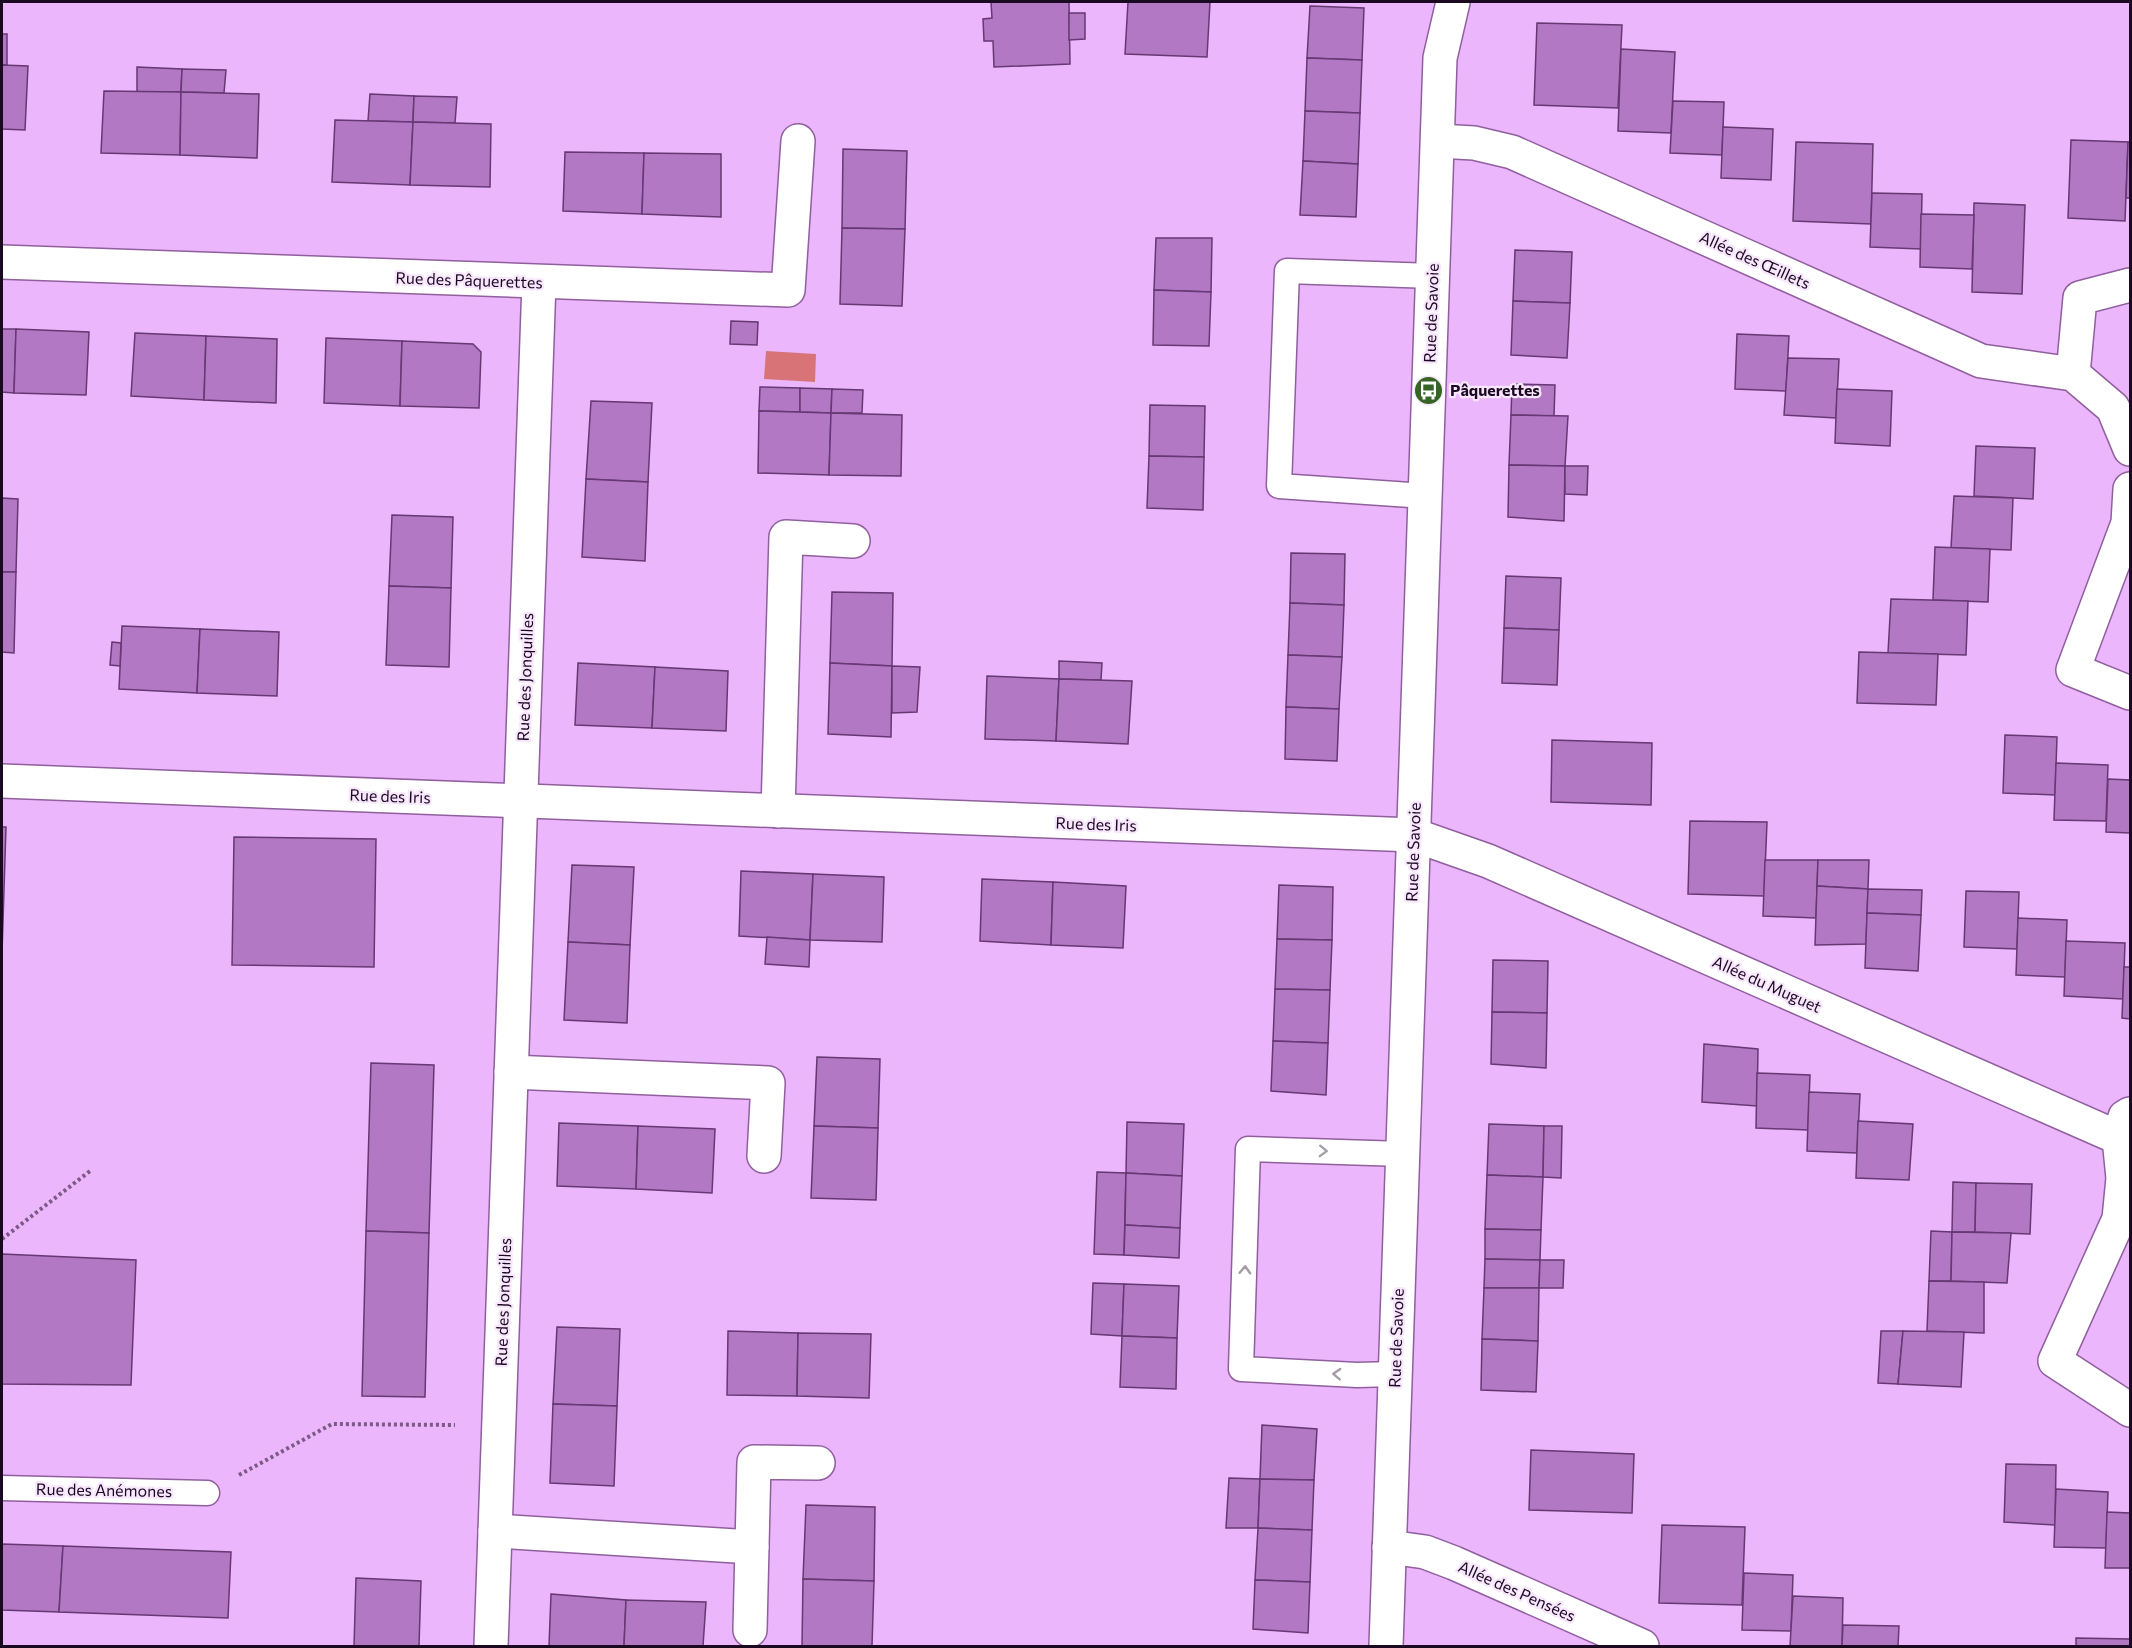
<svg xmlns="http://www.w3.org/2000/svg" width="2132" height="1648" font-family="Commissioner,sans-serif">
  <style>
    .water { fill: #d87478 }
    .building { fill: #b278c3; stroke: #663874; stroke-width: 1.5 }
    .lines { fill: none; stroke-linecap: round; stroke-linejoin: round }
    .service-casing { stroke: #905f9e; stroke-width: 27 }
    .minor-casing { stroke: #905f9e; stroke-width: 36 }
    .path { stroke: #7c5987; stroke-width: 4; stroke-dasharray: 3 3; stroke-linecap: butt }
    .service { stroke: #fff; stroke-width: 24 }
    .minor { stroke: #fff; stroke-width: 33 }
    .oneway { stroke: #a49ca6 }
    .labels { text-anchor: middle; stroke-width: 4.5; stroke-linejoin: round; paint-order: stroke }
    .street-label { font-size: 16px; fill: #1b0821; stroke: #f7e6fc }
    .poi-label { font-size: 16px; font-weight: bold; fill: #1b0821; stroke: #f7e6fc; text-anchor: start }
  </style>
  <rect width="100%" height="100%" fill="#ebb6fb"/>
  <path class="water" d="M766,351L816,354L815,382L764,379Z"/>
  <g class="building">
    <path d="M991,2H1069L1070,64L994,67L993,41H984L983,19L992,18Z"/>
    <path d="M1128,2H1210L1207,57L1125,54Z"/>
    <path d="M1310,6L1364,8L1362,60L1307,58Z"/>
    <path d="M1069,13H1085V39L1069,40Z"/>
    <path d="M1537,23L1622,25L1618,108L1534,105Z"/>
    <rect x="2" y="34" width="5" height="31"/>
    <path d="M1621,49L1675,52L1671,133L1618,131Z"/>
    <path d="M1307,58L1362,60L1360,113L1305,111Z"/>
    <path d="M2,65L28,66L25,130L2,129Z"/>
    <path d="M137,67L182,69L181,92H137Z"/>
    <path d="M182,69L226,70L224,93L181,92Z"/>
    <path d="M104,91L181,92L180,155L101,153Z"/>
    <path d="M181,92L259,94L257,158L180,155Z"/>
    <path d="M370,94L414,96L413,122L368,121Z"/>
    <path d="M414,96L457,97L455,123L413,122Z"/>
    <path d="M1673,101L1724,102L1722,155L1670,153Z"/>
    <path d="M1305,111L1360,113L1358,164L1303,161Z"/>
    <path d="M335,120L413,122L410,185L332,182Z"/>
    <path d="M413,122L491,124L490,187L410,185Z"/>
    <path d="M1723,127L1773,129L1771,180L1721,178Z"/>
    <path d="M2071,140L2128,142L2125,221L2068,218Z"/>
    <path d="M1796,142L1873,144L1871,224L1793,221Z"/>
    <path d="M2128,142H2130V198H2126Z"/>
    <path d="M843,149L907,151L905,229L842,228Z"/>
    <path d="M565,152L644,153L642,214L563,211Z"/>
    <path d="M644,153L721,154V217L642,214Z"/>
    <path d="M1303,161L1358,164L1356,217L1300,215Z"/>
    <path d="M1872,193L1922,194L1921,249L1870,247Z"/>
    <path d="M1974,203L2025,205L2022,294L1972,292Z"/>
    <path d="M1921,214L1974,215L1972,269L1920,267Z"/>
    <path d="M842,228L905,229L902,306L840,304Z"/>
    <path d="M1156,238H1212L1211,292L1154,290Z"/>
    <path d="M1515,250L1572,252L1570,303L1513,301Z"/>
    <path d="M1154,290L1211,292L1209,346L1153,345Z"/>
    <path d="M1513,301L1570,303L1567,358L1511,355Z"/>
    <path d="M731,321L758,322L757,345L730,344Z"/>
    <path d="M2,329H16L14,393L2,392Z"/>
    <path d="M16,329L89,332L86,395L14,393Z"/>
    <path d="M135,333L206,336L204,400L131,396Z"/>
    <path d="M1737,334L1789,336L1786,391L1735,389Z"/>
    <path d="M206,336L277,339L276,403L204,400Z"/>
    <path d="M326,338L402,341L400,406L324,403Z"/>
    <path d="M402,341L473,344L481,352L479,408L400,406Z"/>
    <path d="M1788,358L1839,359L1836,418L1784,415Z"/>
    <path d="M1512,384L1555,385L1554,416L1511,415Z"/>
    <path d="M760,387L800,388V412L759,411Z"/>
    <path d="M800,388L832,389L831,413L800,412Z"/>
    <path d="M832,389L863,390L862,413H831Z"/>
    <path d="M1837,389L1892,391L1890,446L1835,443Z"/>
    <path d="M591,401L652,403L648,482L586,479Z"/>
    <path d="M1150,405L1205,406L1204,457L1149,456Z"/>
    <path d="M759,411L831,413L829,475L758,473Z"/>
    <path d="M831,413L902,415L901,476L829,475Z"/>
    <path d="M1511,415L1568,416L1565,466L1509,465Z"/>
    <path d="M1976,446L2035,448L2033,499L1974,496Z"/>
    <path d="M1149,456L1204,457L1203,510L1147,508Z"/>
    <path d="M1509,465L1565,466L1564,521L1508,517Z"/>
    <path d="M1565,466H1588L1587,495L1565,494Z"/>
    <path d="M586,479L648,482L645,561L582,557Z"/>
    <path d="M1954,496L2013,498L2011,550L1951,548Z"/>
    <path d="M2,498L18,499L16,572H2Z"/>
    <path d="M392,515L453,517L451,588L389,586Z"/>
    <path d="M1935,547L1990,549L1988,602L1933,600Z"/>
    <path d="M1291,553L1345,554L1344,605L1290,603Z"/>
    <path d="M2,572H16L14,653L2,652Z"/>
    <path d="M1506,576L1561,578L1559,630L1504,628Z"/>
    <path d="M389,586L451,588L449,667L386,665Z"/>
    <path d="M832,592L893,593L892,666L830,663Z"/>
    <path d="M1891,599L1968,601L1966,655L1888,653Z"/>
    <path d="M1290,603L1344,605L1342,657L1288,655Z"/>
    <path d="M122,626L200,629L197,693L119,689Z"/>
    <path d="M1504,628L1559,630L1557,685L1502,683Z"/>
    <path d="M200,629L279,632L277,696L197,693Z"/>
    <path d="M112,642L121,643L120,666L110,665Z"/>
    <path d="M1859,652L1938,654L1936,705L1857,703Z"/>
    <path d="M1288,655L1342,657L1339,709L1286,707Z"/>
    <path d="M1059,661L1102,663L1101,680L1059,679Z"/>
    <path d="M578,663L655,667L652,728L575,725Z"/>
    <path d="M830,663L892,666L891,737L828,734Z"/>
    <path d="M892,666L920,667L917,712L892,713Z"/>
    <path d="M655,667L728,671L726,731L652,728Z"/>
    <path d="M987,676L1059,679L1056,741L985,739Z"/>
    <path d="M1059,679L1132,681L1128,744L1056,741Z"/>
    <path d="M1286,707L1339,709L1337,761L1285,759Z"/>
    <path d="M2005,735L2057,737L2055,795L2003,793Z"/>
    <path d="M1552,740L1652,743L1651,805L1551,802Z"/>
    <path d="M2056,763L2108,765L2106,821L2054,820Z"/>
    <path d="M2108,779L2130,780V833L2106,832Z"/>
    <path d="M1690,821L1767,822L1764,896L1688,894Z"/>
    <path d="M2,827H6L2,953Z"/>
    <path d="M234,837L376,839L374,967L232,965Z"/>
    <path d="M1765,860H1818L1816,918L1763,916Z"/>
    <path d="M1818,860H1869L1868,889L1817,886Z"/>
    <path d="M572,865L634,867L630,945L568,942Z"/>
    <path d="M741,871L813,874L810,940L739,936Z"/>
    <path d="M813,874L884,877L882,942L810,940Z"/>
    <path d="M982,879L1053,882L1051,945L980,941Z"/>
    <path d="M1053,882L1126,886L1123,948L1051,945Z"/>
    <path d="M1279,885L1333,887L1332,940L1277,939Z"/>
    <path d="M1817,886L1868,889L1866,944L1815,945Z"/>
    <path d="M1868,889L1922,890L1921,915L1867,913Z"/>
    <path d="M1966,891L2019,892L2017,949L1964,947Z"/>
    <path d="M1867,913L1921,915L1918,971L1865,968Z"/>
    <path d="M2018,918L2067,920L2065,977L2016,975Z"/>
    <path d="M767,937L810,940L809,967L765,964Z"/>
    <path d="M1277,939L1332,940L1330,990L1275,989Z"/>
    <path d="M2066,941L2125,943L2123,999L2064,996Z"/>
    <path d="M568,942L630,945L627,1023L564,1020Z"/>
    <path d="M1493,960L1548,961L1547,1013L1492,1012Z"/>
    <path d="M2124,967H2130V1019L2122,1018Z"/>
    <path d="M1275,989L1330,990L1328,1043L1273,1041Z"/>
    <path d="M1492,1012L1547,1013L1546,1068L1491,1064Z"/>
    <path d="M1273,1041L1328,1043L1326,1095L1271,1091Z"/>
    <path d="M1704,1044L1758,1049L1757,1106L1702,1102Z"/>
    <path d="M817,1057L880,1059L878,1128L814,1126Z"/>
    <path d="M371,1063L434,1065L429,1233L366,1231Z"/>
    <path d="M1757,1073L1810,1075L1808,1130L1756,1128Z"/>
    <path d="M1809,1092L1860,1094L1857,1153L1807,1151Z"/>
    <path d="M1858,1121L1913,1124L1909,1180L1856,1178Z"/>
    <path d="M1127,1122L1184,1124L1182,1176L1126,1173Z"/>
    <path d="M559,1123L638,1126L636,1189L557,1186Z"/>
    <path d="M1489,1124L1544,1126L1543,1177L1487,1175Z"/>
    <path d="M638,1126L715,1129L712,1193L636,1189Z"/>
    <path d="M814,1126L878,1128L876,1200L811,1198Z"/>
    <path d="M1544,1126H1562L1561,1178L1543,1177Z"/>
    <path d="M1097,1172L1126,1173L1124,1255L1094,1254Z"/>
    <path d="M1126,1173L1182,1176L1180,1228L1125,1225Z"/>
    <path d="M1487,1175L1543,1177L1541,1230L1485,1229Z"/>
    <path d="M1953,1182L1976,1183L1975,1232H1952Z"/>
    <path d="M1976,1183L2032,1184L2030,1234L1975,1232Z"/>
    <path d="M1125,1225L1180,1228L1179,1258L1124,1255Z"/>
    <path d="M1485,1229L1541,1230L1540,1260L1485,1259Z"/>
    <path d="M366,1231L429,1233L425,1397L362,1396Z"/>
    <path d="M1931,1231L1952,1232L1951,1281H1929Z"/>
    <path d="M1952,1232L2011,1233L2007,1283L1951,1281Z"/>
    <path d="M2,1254L136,1260L131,1385L2,1384Z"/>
    <path d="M1485,1259L1540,1260L1539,1288H1484Z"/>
    <path d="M1540,1260H1564L1563,1288H1539Z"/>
    <path d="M1929,1281L1984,1282V1333L1927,1331Z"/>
    <path d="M1093,1283L1124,1284L1122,1336L1091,1334Z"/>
    <path d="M1124,1284L1179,1286L1177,1338L1122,1336Z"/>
    <path d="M1484,1288H1539L1538,1341L1482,1339Z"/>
    <path d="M557,1327L620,1329L617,1406L553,1404Z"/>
    <path d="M728,1331L798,1333L797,1396L727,1395Z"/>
    <path d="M1881,1331H1903L1898,1384L1878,1383Z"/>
    <path d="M1903,1331L1964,1332L1961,1387L1898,1384Z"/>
    <path d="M798,1333L871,1334L869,1398L797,1396Z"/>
    <path d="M1122,1336L1177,1338L1176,1389L1120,1387Z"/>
    <path d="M1482,1339L1538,1341L1536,1392L1481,1390Z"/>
    <path d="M553,1404L617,1406L614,1486L550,1483Z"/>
    <path d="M1262,1425L1317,1429L1314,1480L1260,1479Z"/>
    <path d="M1531,1450L1634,1454L1632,1513L1529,1510Z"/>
    <path d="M2006,1464L2056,1465L2055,1525L2004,1522Z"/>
    <path d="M1229,1478L1260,1479L1258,1528H1226Z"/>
    <path d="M1260,1479L1314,1480L1312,1530L1258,1528Z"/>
    <path d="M2056,1489L2108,1492L2106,1548L2054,1547Z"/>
    <path d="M806,1505L875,1507L874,1581L803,1579Z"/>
    <path d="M2107,1512L2130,1513V1568H2105Z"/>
    <path d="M1662,1525L1745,1527L1742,1605L1659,1603Z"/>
    <path d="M1258,1528L1312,1530L1310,1582L1255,1580Z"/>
    <path d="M2,1544L63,1546L59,1612L2,1610Z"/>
    <path d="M63,1546L231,1552L228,1618L59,1612Z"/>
    <path d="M1744,1573L1793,1575L1791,1631L1742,1630Z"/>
    <path d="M356,1578L421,1581L419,1646H354Z"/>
    <path d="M803,1579L874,1581L872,1646H802Z"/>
    <path d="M1255,1580L1310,1582L1308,1633L1253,1629Z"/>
    <path d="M551,1594L626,1600L624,1646H549Z"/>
    <path d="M1793,1596L1843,1598L1842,1646H1790Z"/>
    <path d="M626,1600L706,1602L703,1646H624Z"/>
    <path d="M1843,1625L1899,1626L1898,1646H1842Z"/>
    <path d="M2076,1638L2130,1639V1646H2076Z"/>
  </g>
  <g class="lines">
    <defs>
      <g id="service">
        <path d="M1425,496L1279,486L1287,271L1433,276"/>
        <path d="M1396,1374L1357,1375L1241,1369L1248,1149L1403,1154"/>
        <path d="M2,1488L207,1493"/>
      </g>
      <g id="minor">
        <path d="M1438,141L1474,143L1512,152L1981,361L2073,374L2113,408L2130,449"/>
        <path d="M2,262L788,290L798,141"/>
        <path d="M2073,374L2080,298L2130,285"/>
        <path d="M2130,489L2128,523L2073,670L2130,693"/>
        <path d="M2,781L1414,835L1488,861L2119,1138"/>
        <path d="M778,811L786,537L853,541"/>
        <path d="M511,1072L768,1083L764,1156"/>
        <path d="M2130,1114L2125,1117L2119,1138L2123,1178L2119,1219L2055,1361L2130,1410"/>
        <path d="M495,1531L752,1547"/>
        <path d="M1389,1547L1425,1552L1454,1563L1642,1646"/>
        <path d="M750,1630L754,1462L818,1463"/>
        <path d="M491,1646L539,282"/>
        <path d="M1386,1646L1440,58L1453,2"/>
      </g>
    </defs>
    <use href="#service" class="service-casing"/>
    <use href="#minor" class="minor-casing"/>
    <g class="path">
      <path d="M2,1239L90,1171"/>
      <path d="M239,1475L332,1424L455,1425"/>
    </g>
    <use href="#service" class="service"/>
    <use href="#minor" class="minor"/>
  </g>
  <defs><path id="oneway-chevron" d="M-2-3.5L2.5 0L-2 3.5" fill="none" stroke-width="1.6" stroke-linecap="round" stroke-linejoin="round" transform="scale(1.5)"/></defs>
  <g class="oneway">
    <use href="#oneway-chevron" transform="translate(1323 1151) rotate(2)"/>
    <use href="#oneway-chevron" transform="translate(1245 1270) rotate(-88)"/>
    <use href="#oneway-chevron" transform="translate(1337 1374) rotate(-177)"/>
  </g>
  <defs>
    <symbol id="bus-disc" viewBox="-11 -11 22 22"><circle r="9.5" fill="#356424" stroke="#f7e6fc"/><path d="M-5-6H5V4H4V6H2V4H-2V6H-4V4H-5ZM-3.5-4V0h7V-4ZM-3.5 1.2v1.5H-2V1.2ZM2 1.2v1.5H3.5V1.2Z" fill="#fff"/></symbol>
  </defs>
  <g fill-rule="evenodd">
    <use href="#bus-disc" x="1412" y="374" width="33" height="33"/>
  </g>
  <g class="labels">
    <g class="street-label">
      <text transform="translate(1755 260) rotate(24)" y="6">Allée des Œillets</text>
      <text transform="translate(469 280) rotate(2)" y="6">Rue des Pâquerettes</text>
      <text transform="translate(1431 313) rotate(-88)" y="6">Rue de Savoie</text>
      <text transform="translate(525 677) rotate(-88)" y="6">Rue des Jonquilles</text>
      <text transform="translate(390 796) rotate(2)" y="6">Rue des Iris</text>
      <text transform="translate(1096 824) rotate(2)" y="6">Rue des Iris</text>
      <text transform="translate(1413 852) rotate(-88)" y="6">Rue de Savoie</text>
      <text transform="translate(1767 984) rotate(24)" y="6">Allée du Muguet</text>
      <text transform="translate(503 1302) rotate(-88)" y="6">Rue des Jonquilles</text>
      <text transform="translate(1396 1338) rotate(-88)" y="6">Rue de Savoie</text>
      <text transform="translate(104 1490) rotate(1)" y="6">Rue des Anémones</text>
      <text transform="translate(1517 1591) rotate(24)" y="6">Allée des Pensées</text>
    </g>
    <g class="poi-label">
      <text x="1450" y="396">Pâquerettes</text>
    </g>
  </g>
  <rect width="2132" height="1648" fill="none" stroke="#1b0821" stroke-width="6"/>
</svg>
